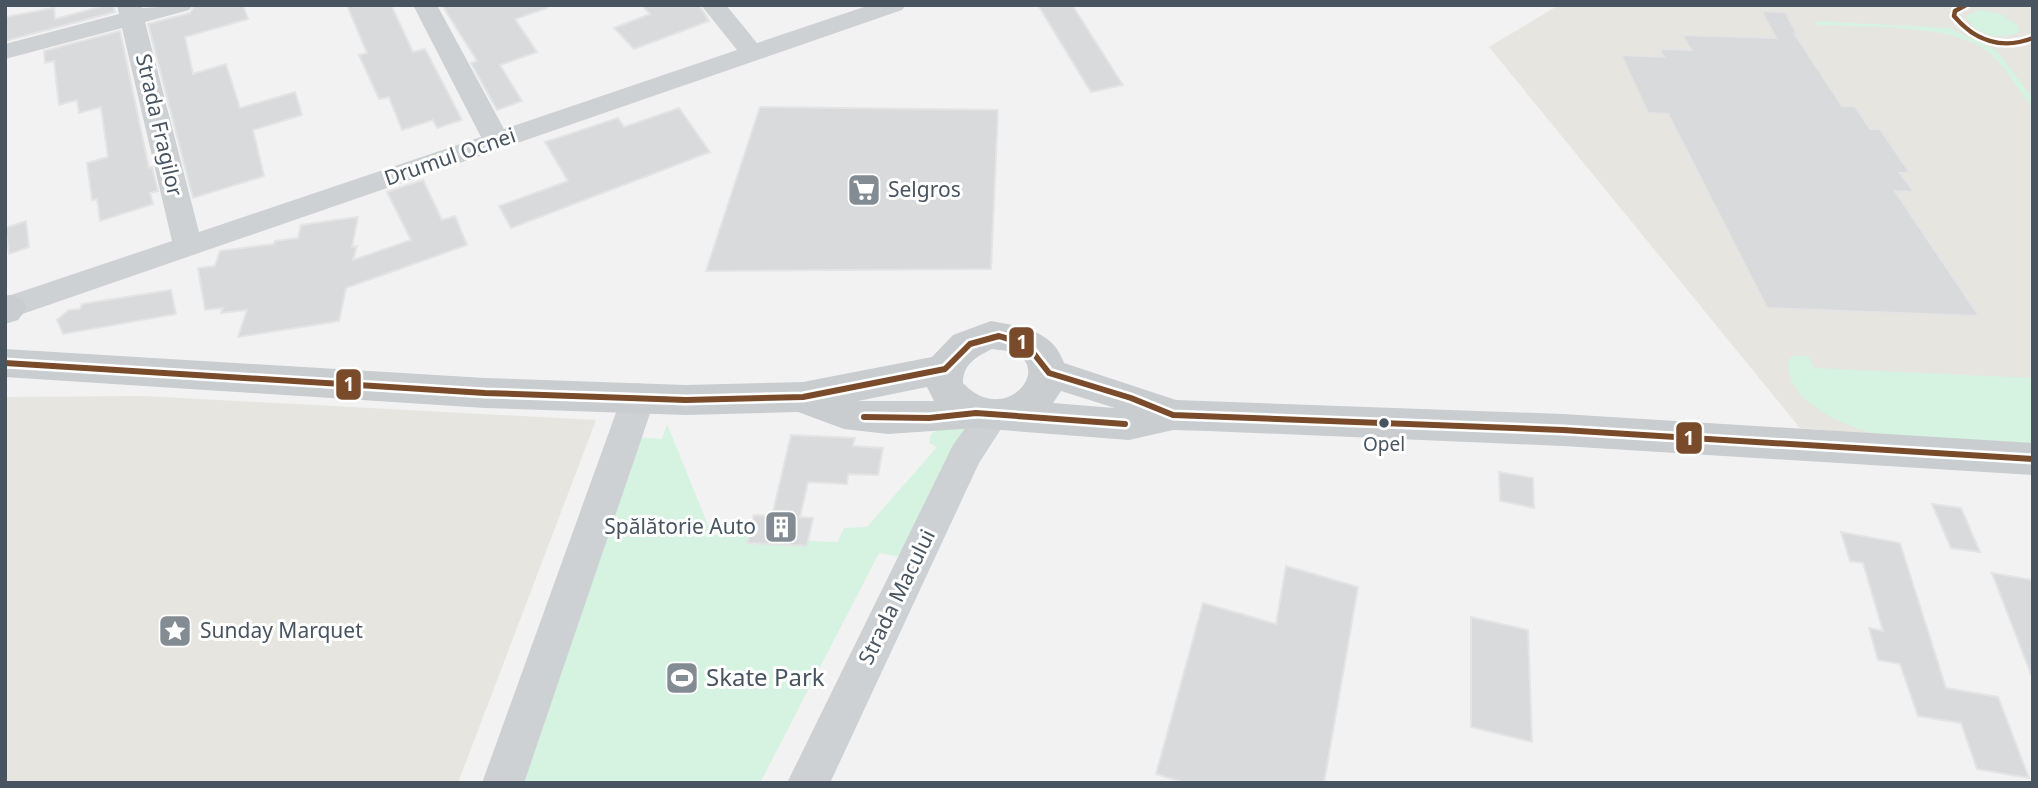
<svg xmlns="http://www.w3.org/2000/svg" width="2038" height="788" font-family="'Noto Sans',sans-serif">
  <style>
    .commercial { fill: #e6e5e0 }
    .green { fill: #d6f2e0 }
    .building { fill: #d9dadc; stroke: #e4e4e5; stroke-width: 2 }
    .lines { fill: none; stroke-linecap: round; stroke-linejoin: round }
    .minor { fill: #cdd1d3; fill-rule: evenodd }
    .major { fill: #c9cdd0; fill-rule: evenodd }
    .bus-1-far1-casing { stroke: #fff; stroke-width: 9 }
    .bus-1-casing { stroke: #fff; stroke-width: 11 }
    .bus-1-far1 { stroke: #7a4b2a; stroke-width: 4.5 }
    .bus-1 { stroke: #7a4b2a; stroke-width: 6 }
    .bus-dot { fill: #485560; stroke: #fff; stroke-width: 2.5 }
    .labels { text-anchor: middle; stroke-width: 6; stroke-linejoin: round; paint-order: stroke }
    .bus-label { font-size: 19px; fill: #485560; stroke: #fff }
    .street-label { font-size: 21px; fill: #485560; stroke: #fff }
    .poi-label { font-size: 21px; fill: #485560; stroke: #fff; text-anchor: start }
    .near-poi-label { font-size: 24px; fill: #485560; stroke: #fff; text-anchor: start }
    .line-badge { stroke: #fff; stroke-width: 2.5 }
    .badge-label { font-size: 19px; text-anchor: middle; font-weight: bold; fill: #fff }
  </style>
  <rect width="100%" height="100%" fill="#f2f2f2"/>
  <g class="commercial">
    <path d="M1559,5H2033V448L1800,428L1489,47Z"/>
    <path d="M145,396L596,420L458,783H5V397Z"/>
  </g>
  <g class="green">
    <path d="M1980,10L1998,13L2018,25L2019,32C2003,42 1973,34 1966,16Z"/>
    <path d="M1815,21L1950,28L1997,51L2033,98V108C2018,90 2003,62 1984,49C1945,23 1864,28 1818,25Z"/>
    <path d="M1794,356H1808L1815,368L2033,378V448C1984,444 1934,443 1887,436C1853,431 1781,402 1789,359Z"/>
    <path d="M667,424L712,535L749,536L748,543L807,546L808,541L838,542L844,528L867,527L937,447L929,443L931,434L940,428H969L902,557L879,553L760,783H512L636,437L662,439Z"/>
  </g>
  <g class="building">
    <path d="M107,5H113L115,12L5,41V17L54,8L55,19Z"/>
    <path d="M195,5H243L248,19L185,37L193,74L226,64L240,108L295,92L302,115L253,130L264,176L193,198L148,24L190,13Z"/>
    <path d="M347,5H391L413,52L425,49L462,120L437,128L433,120L402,130L389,97L379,99L359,55L367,53Z"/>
    <path d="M442,5H547V8L515,19L537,52L500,65L522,101L497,110L471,63L477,61Z"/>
    <path d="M642,5H699L709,21L634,49L614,28L650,14Z"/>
    <path d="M1038,5H1072L1123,85L1091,92Z"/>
    <path d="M1761,11L1785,12L1798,35L1795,34L1842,106H1855L1870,129H1880L1910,173H1900L1914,192L1895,191L1979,316L1767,308L1668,114L1648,113L1621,55L1664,57L1659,49L1691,50L1682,35L1776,38Z"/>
    <path d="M120,31L149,168L152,167L158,191L150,193L153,204L100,221L97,199L92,200L87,163L108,157L101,107L79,113L77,100L59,105L54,61L45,63L44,51Z"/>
    <path d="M760,107L998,110L991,269L706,271Z"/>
    <path d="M679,108L710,152L511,228L499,206L568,181L545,142L618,118L624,127Z"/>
    <path d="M423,180L442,220L455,216L467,245L346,288L339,321L238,337L247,310L221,313L223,308L205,310L198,268L215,266L220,251L274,244L275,241L298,238L301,225L358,217L352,247L357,246L353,260L411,240L387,192Z"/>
    <path d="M26,221L29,247L9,254L5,228Z"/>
    <path d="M171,290L176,314L63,334L57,320L69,310L80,309L82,304Z"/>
    <path d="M791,435L855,438L853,446L883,448L878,475L848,474L847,484L808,482L800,517L813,518L807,546L747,543L754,515L772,516Z"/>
    <path d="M1499,472L1533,478L1534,508L1500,501Z"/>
    <path d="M1932,504L1961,508L1980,552L1951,548Z"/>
    <path d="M1841,532L1900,543L1946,688L1998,697L2029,778L1977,769L1961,723L1918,716L1900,664L1878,660L1869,628L1883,631L1863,563L1850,561Z"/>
    <path d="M1286,566L1358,587L1324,783H1185L1156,774L1203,603L1276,624Z"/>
    <path d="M1992,573L2033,580V673L2031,674Z"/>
    <path d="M1471,617L1528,630L1532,742L1471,727Z"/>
  </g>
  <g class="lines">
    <g class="minor">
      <path d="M117,5H141L142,8L193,5L189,10L145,22L199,232L481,137L413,5H437L504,129L737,50L701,5H726L757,43L870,5H906L902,10L5,320V297L172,241L122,28L5,59V44L119,14Z"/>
      <path d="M639,383L651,387L656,396L524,783H482L622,396L627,387Z"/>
      <path d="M993,402L1005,406L1010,415L979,463L830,783H787L953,445L981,406Z"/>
    </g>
    <g class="major">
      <path d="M9,295L22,299L27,308L18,320L5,324V296Z"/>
      <path d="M991,321C1022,327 1053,330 1064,363L1176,400L1563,414L2033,443V475L1563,446L1208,431L1173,430L1129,440L976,428L888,434L844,429L798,412L686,415L485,408L5,377V349L485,378L686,385L803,382L932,357L953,335ZM992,349C998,350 1007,350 1014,353C1053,369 1004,427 963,383C963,364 976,357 992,349ZM927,387L934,401H858ZM1061,391L1115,408L1053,403Z"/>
    </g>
    <defs>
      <g id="bus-1-far1">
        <path d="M1966,5L1955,11L1954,16C1975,41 2002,50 2033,38"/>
        <path d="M992,337H1005"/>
      </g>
      <g id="bus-1">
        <path d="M5,363L485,393L686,400L803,397L945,369L970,344L999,336L1027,345L1049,373L1131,398L1173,415L1563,430L2033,459"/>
        <path d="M864,417L929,418L976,413L1125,424"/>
      </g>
    </defs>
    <use href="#bus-1-far1" class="bus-1-far1-casing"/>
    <use href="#bus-1" class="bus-1-casing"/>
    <use href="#bus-1-far1" class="bus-1-far1"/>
    <use href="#bus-1" class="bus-1"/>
  </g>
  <defs>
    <symbol id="supermarket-square" viewBox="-11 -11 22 22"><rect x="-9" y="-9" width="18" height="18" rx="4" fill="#848c93" stroke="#fff"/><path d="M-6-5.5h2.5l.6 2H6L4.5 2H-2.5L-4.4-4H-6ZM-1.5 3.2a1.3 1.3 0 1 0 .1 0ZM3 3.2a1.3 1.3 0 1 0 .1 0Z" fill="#fff"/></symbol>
    <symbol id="building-square" viewBox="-11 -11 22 22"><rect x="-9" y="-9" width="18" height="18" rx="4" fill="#848c93" stroke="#fff"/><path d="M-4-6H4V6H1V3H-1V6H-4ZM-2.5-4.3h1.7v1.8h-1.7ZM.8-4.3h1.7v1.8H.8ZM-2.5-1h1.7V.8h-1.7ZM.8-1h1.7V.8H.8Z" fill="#fff"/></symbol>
    <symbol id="sight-square" viewBox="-11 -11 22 22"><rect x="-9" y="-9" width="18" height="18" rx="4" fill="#848c93" stroke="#fff"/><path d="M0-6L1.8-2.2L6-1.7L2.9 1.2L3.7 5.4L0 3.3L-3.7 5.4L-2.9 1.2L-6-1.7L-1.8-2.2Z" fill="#fff"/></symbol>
    <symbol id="stadium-square" viewBox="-11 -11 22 22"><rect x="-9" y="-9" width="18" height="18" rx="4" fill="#848c93" stroke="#fff"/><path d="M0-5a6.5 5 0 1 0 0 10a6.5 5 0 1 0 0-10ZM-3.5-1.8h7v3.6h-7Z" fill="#fff"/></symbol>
  </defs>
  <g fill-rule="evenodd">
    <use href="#supermarket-square" x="845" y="171" width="38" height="38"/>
    <use href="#building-square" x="762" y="508" width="38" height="38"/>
    <use href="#sight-square" x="156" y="612" width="38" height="38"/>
    <use href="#stadium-square" x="663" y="659" width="38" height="38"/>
  </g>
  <circle class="bus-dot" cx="1384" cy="423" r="6"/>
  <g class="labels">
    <g class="bus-label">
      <text x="1384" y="451">Opel</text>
    </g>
    <g class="street-label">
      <text transform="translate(159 125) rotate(77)" y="7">Strada Fragilor</text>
      <text transform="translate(450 157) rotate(-19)" y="7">Drumul Ocnei</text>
      <text transform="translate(897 597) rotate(-64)" y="7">Strada Macului</text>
    </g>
    <g class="poi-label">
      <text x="888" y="197">Selgros</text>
      <text x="756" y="534" text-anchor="end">Spălătorie Auto</text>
      <text x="200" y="638">Sunday Marquet</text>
    </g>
    <g class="near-poi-label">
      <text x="706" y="686">Skate Park</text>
    </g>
  </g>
  <g class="line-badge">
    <rect x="1008" y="326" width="27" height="33" rx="7" fill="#7a4b2a"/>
    <rect x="335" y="368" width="27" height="33" rx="7" fill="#7a4b2a"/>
    <rect x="1675" y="421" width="28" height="34" rx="7" fill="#7a4b2a"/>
  </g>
  <g class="badge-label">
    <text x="1022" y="349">1</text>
    <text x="349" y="391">1</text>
    <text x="1689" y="445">1</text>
  </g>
  <rect width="2038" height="788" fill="none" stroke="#485560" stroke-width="14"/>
</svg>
